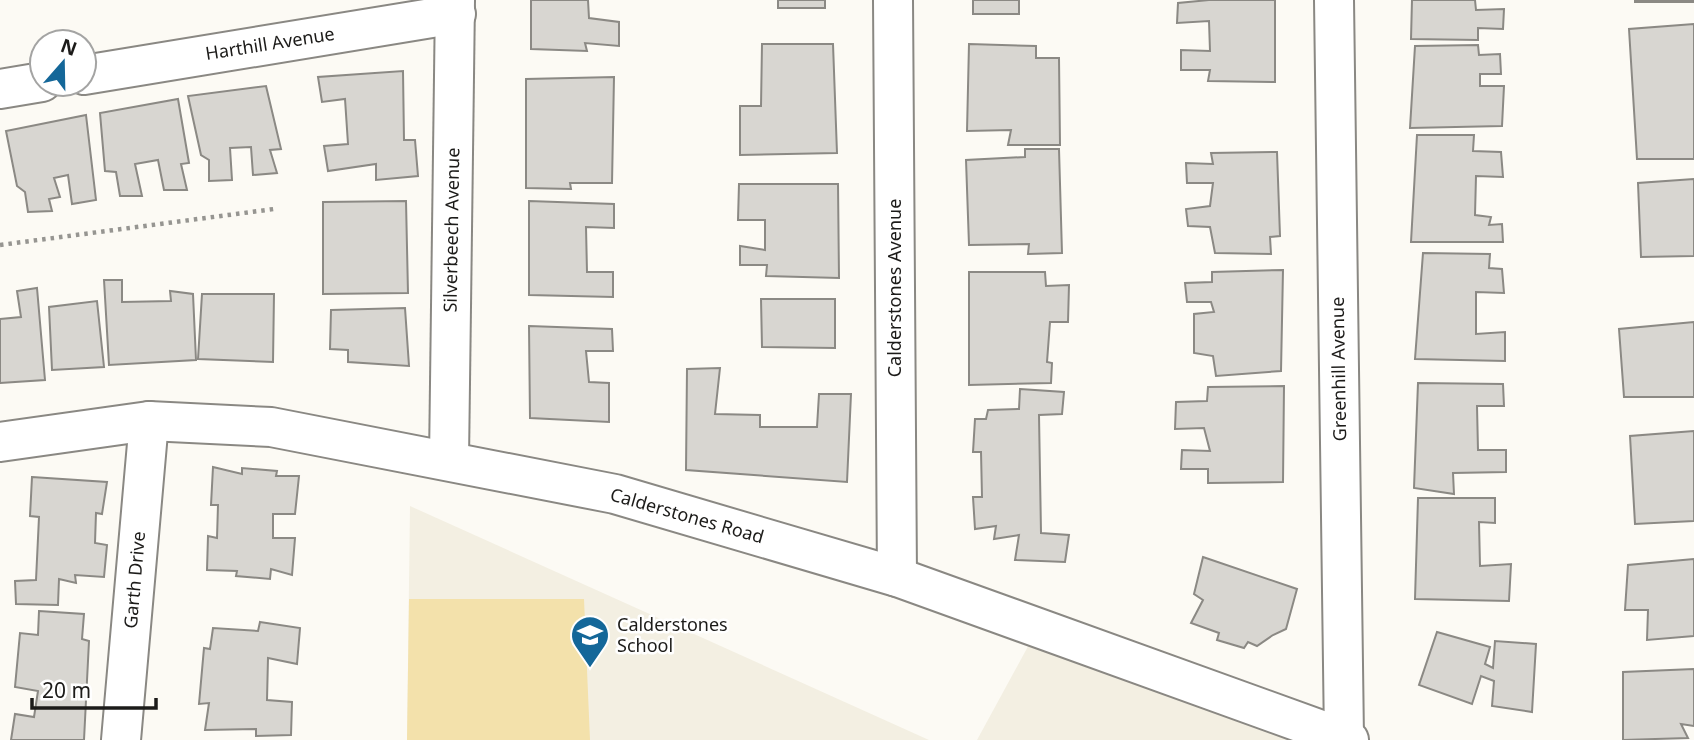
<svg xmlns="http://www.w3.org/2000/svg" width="1694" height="740" font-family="'Noto Sans',sans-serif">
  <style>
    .built { fill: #f3efe2 }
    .green { fill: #f3e1ab }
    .building { fill: #d8d6d1; stroke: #8b8984; stroke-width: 2 }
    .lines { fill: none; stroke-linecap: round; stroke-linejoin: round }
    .minor-casing { stroke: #8a8883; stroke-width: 42 }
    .path { stroke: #969591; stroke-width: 4.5; stroke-dasharray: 3.5 5; stroke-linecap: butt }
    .minor { stroke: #fff; stroke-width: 38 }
    .labels { text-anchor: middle; stroke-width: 5; stroke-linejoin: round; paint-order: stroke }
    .street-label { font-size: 18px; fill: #1c1b19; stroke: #fff }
    .poi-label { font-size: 18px; fill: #1c1b19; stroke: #fff; text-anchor: start }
  </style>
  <rect width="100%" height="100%" fill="#fcfaf4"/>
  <g class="built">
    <path d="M410,506L929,740H407Z"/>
    <path d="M1038,628L1336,740H977Z"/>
  </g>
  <path class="green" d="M409,599H584L590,740H407Z"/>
  <g class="building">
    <path d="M531,0H588L589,18L619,22V46L585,43L587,51L531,49Z"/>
    <rect x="778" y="0" width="47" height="8"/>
    <rect x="973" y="0" width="46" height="14"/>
    <path d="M1209,0H1275V82L1208,81L1210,70H1181V50L1210,51L1209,21L1177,23L1178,3Z"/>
    <path d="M1412,0H1475L1476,10L1504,9L1503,29L1478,28V40L1411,39Z"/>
    <rect x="1635" y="0" width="58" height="2"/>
    <path d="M1694,24V159H1637L1629,29Z"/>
    <path d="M762,44H833L837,153L740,155V106H761Z"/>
    <path d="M969,44L1036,46V58H1059L1060,145H1008L1011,130L967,131Z"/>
    <path d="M1478,45L1479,55L1500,54L1501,74H1480V86H1504L1502,126L1410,128L1415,46Z"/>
    <path d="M403,71L404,140H415L418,176L376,180V164L328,171L324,146L348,144L345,99L322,102L318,77Z"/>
    <path d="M614,77L612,183H570L571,189L526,188V79Z"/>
    <path d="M266,86L281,149L270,150L277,173L253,175L251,147L230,148L232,180L209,181V160L201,155L188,96Z"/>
    <path d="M178,99L189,163L181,164L187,190H164L158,160L135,164L142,196H120L116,172L105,171L100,113Z"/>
    <path d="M86,115L96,200L72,204L68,175L54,178L60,197L49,199L52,211L28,212L25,192L17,186L6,131Z"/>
    <path d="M1417,135H1474L1473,151L1501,152L1503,177L1476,176L1475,215L1491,217L1489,225L1502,224L1503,242H1411Z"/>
    <path d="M1025,149H1059L1062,253L1028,254L1029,244L969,245L966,160L1025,157Z"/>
    <path d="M1277,152L1280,236L1270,237L1271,254L1215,253L1210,227L1188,226L1186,209L1210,206L1213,183H1187L1186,163L1213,164L1211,153Z"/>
    <path d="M1694,179V256L1641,257L1638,183Z"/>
    <path d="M739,184H838L839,278L766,276L767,265H740V246L765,250V220H738Z"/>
    <path d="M406,201L408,293L323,294V202Z"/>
    <path d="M529,201L614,204V228L586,227L587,272H613V297L529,295Z"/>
    <path d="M1423,253L1490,254L1489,268L1502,269L1504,293L1476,292V334L1505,332V361L1415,359Z"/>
    <path d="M1283,270L1281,371L1216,376L1213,356L1194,353V314L1214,312L1211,302H1187L1185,283L1212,282V272Z"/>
    <path d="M969,272H1045L1046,286L1069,285L1068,322H1050L1047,362L1052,363L1051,383L969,385Z"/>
    <path d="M104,280H122V302L171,301L170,291L193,294L196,360L109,365Z"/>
    <path d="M37,288L45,380L0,383V319L21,317L17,291Z"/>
    <path d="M202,294H274L273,362L198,359Z"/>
    <path d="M761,299H835V348L762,347Z"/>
    <path d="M97,301L104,367L52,370L49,307Z"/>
    <path d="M405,308L409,366L348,362V350L330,349L331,310Z"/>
    <path d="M1694,322V397H1624L1619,329Z"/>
    <path d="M529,326L612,329L613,351H586L589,382L609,383V422L530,418Z"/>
    <path d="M720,368L715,414L760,415V427H817L819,394H851L847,482L686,470L687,369Z"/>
    <path d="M1418,383L1503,384L1504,406H1477L1478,450H1506V472L1453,473L1454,494L1414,488Z"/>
    <path d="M1284,386L1283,482L1208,483V469H1181L1182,450L1210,451L1204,428L1175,429L1176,402L1207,401L1208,387Z"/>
    <path d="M1020,389L1064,392L1062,414L1039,415L1041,533L1069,535L1065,562L1015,560L1019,535L994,539L996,526L975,529L973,497H982L981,452H973L975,419H986L988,410L1019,409Z"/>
    <path d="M1694,431V521L1635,524L1630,436Z"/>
    <path d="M213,467L242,474V468L277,471L276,476H299L295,514H273V538H295L292,575L271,569L270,579L236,576L237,571L207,570L208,536L217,538L218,505H211Z"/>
    <path d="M32,477L107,482L102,514L96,513L95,543L107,545L104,577L75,575L76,583L59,579L58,605L16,604L15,581L36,580L39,517L30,516Z"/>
    <path d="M1418,498H1495V523L1479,522L1480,566L1511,564L1509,601L1415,599Z"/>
    <path d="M1203,557L1297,589L1286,629L1273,635L1257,646L1248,642L1244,648L1217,640L1219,633L1191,623L1203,600L1194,594Z"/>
    <path d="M1694,559V636L1647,640L1648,610H1625L1628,565Z"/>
    <path d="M39,611L84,614L82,639L89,641L84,740H11L15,714L34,717L38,691L15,687L20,633L38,635Z"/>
    <path d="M260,622L300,628L297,664L268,658L267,700L292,702L291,735L256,736V729L205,730L209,703L199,704L204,648L210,649L213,628L258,631Z"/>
    <path d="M1437,632L1490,647L1485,664L1493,668L1495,641L1536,644L1532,712L1492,706L1494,681L1481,676L1472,704L1419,685Z"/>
    <path d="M1694,669V726L1681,724L1688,738L1623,740V672Z"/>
  </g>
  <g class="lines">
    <defs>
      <g id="minor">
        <path d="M893,0L897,577"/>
        <path d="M1334,0L1344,738"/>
        <path d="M84,75L456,14"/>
        <path d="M0,89L42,82"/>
        <path d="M0,442L149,421L271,427L615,494L897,577L1349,740"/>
        <path d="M449,460L455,0"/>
        <path d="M121,740L149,421"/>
      </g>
    </defs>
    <use href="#minor" class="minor-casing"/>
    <path class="path" d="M0,245L274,209"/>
    <use href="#minor" class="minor"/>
  </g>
  <defs>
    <symbol id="school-pin" viewBox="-11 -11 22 30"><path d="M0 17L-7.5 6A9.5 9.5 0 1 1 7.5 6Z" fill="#146799" stroke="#fff"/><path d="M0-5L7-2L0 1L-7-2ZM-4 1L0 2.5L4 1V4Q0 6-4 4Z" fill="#fff"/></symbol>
  </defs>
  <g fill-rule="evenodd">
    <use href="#school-pin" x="568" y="613" width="44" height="60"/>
  </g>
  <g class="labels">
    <g class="street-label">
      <text transform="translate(270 44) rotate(-9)" y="6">Harthill Avenue</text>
      <text transform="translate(452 230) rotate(-89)" y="6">Silverbeech Avenue</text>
      <text transform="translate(895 288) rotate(-90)" y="6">Calderstones Avenue</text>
      <text transform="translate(1339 369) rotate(-91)" y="6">Greenhill Avenue</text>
      <text transform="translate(687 516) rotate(16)" y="6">Calderstones Road</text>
      <text transform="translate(135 580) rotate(-85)" y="6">Garth Drive</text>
    </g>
    <g class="poi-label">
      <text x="617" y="631">Calderstones<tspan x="617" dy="21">School</tspan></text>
    </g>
  </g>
  <g transform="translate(63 63) rotate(20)"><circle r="33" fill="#ffffff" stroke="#a4a4a3" stroke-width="2"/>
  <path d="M0-5L12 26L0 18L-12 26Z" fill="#146799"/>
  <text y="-10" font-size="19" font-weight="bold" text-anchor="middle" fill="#1c1b19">N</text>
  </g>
  <path d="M32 698v10h124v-10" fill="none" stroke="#1c1b19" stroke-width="3.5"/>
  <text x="42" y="698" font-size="21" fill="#1c1b19" stroke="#ffffff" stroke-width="5" paint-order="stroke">20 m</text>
</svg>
